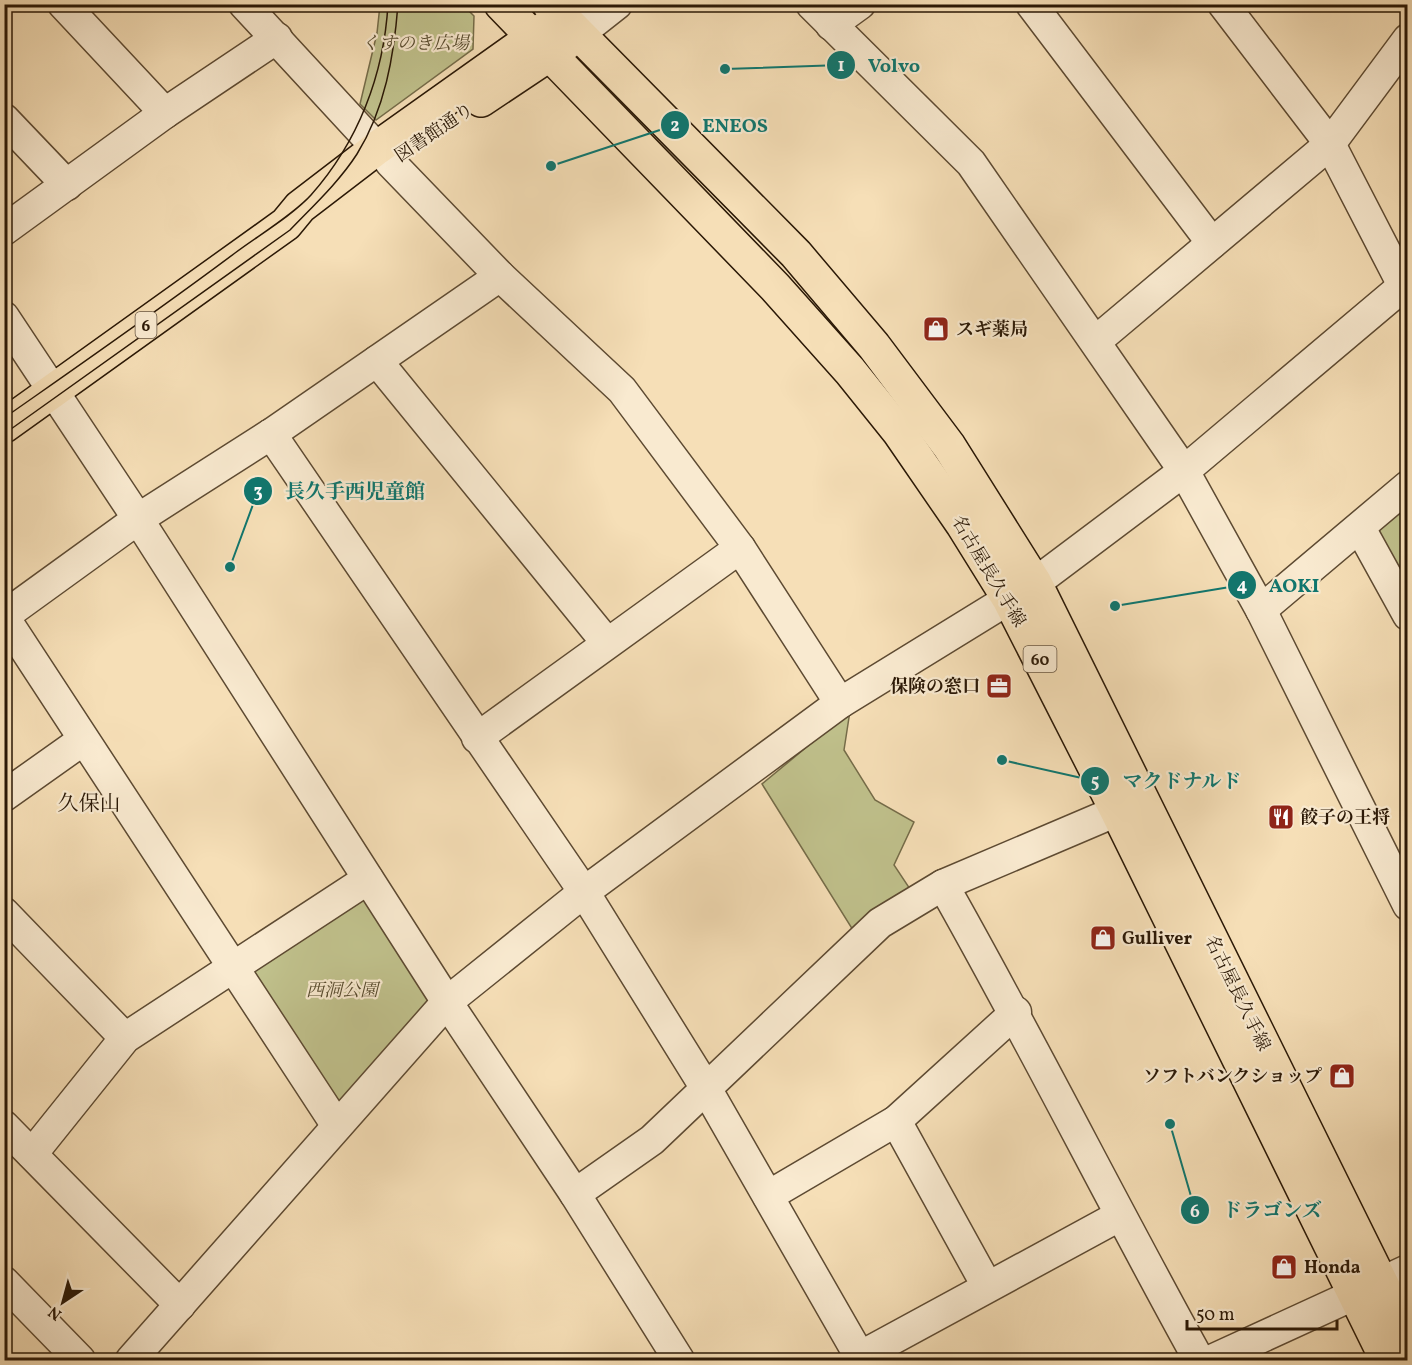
<svg xmlns="http://www.w3.org/2000/svg" width="1412" height="1365" font-family="Vollkorn,'Noto Serif JP',serif">
  <style>
    .green { fill: #c0c18c; stroke: #756c49; stroke-width: 1.5 }
    .lines { fill: none; stroke-linecap: round; stroke-linejoin: round }
    .minor-casing { stroke: #5d4a32; stroke-width: 33 }
    .major-casing { stroke: #2a1806; stroke-width: 36 }
    .minor { stroke: #f9ead0; stroke-width: 30 }
    .major { stroke: #f6dfb7; stroke-width: 33 }
    .tram { stroke: #2a1806; stroke-width: 1.5 }
    .labels { text-anchor: middle; stroke-width: 4.5; stroke-linejoin: round; paint-order: stroke }
    .shield { fill: #f9ead0; stroke: #685743; stroke-width: 1.5 }
    .shield-label { font-size: 16px; font-weight: bold; fill: #2a1806 }
    .park-label { font-size: 18px; font-style: italic; fill: #574b2e; stroke: #f9ead0 }
    .street-label { font-size: 18px; fill: #2a1806; stroke: #f9ead0 }
    .poi-label { font-size: 18px; font-weight: bold; fill: #2a1806; stroke: #f9ead0; text-anchor: start }
    .quarter-label { font-size: 21px; fill: #2a1806; stroke: #f9ead0 }
    .leader { fill: none; stroke: #0f766e; stroke-width: 2 }
    .callout-dot { fill: #0f766e; stroke: #f9ead0; stroke-width: 2 }
    .mark-label { font-size: 18px; text-anchor: middle; font-weight: bold; fill: #fff }
    .callout-label { font-size: 20px; text-anchor: middle; font-weight: bold; fill: #0f766e; stroke: #f9ead0; stroke-width: 4.5; stroke-linejoin: round; paint-order: stroke }
  </style>
  <rect width="100%" height="100%" fill="#f6dfb7"/>
  <filter id="stains"><feTurbulence type="fractalNoise" baseFrequency=".00333" numOctaves="4"/><feColorMatrix values="0 0 0 0 .2 0 0 0 0 .09 0 0 0 0 .02 0 0 0 .5 -.17"/></filter>
  <radialGradient id="worn" r=".72"><stop offset=".6" stop-color="#630" stop-opacity="0"/><stop offset="1" stop-color="#630" stop-opacity=".3"/></radialGradient>
  <g class="green">
    <path d="M380,5H463L474,16L473,49L376,120L360,104L377,33Z"/>
    <path d="M1407,499V601L1373,534Z"/>
    <path d="M850,711L844,750L875,800L914,822L894,865L914,895L856,935L762,784Z"/>
    <path d="M364,885L436,1000L338,1114L240,970Z"/>
  </g>
  <g class="lines">
    <defs>
      <g id="minor">
        <path d="M63,4L165,113"/>
        <path d="M244,4L377,148"/>
        <path d="M811,4L971,163L1184,471L1261,610L1408,905"/>
        <path d="M1031,4L1212,243"/>
        <path d="M1223,4L1330,144L1408,295"/>
        <path d="M561,17L580,4"/>
        <path d="M831,25L860,4"/>
        <path d="M579,34L617,4"/>
        <path d="M4,119L67,185"/>
        <path d="M390,162L500,276L622,390L740,548L840,703"/>
        <path d="M4,230L165,113L277,38"/>
        <path d="M4,317L138,519L447,1002L575,1194L679,1360"/>
        <path d="M1096,341L1330,144L1408,39"/>
        <path d="M377,361L607,643"/>
        <path d="M271,434L584,892L707,1090L860,1357"/>
        <path d="M1360,528L1408,615"/>
        <path d="M1261,610L1408,486"/>
        <path d="M4,616L138,519L271,434L500,276"/>
        <path d="M4,617L337,1126"/>
        <path d="M477,738L740,548"/>
        <path d="M4,796L83,740"/>
        <path d="M943,885C1032,1042 1112,1203 1199,1360"/>
        <path d="M4,913L125,1038"/>
        <path d="M896,1121L987,1286"/>
        <path d="M4,1126L180,1305"/>
        <path d="M32,1154L125,1038L368,879"/>
        <path d="M575,1194L652,1140L880,923L943,885L1117,811"/>
        <path d="M768,1196L896,1121L1016,1012"/>
        <path d="M4,1282L80,1360"/>
        <path d="M131,1360L447,1002L584,892L840,703L1035,583L1184,471L1408,282"/>
        <path d="M854,1360L1119,1216"/>
        <path d="M1212,1360L1408,1270"/>
      </g>
      <g id="major">
        <path d="M501,4L775,287L850,371L899,432L963,525L1009,599L1117,811L1387,1360"/>
        <path d="M549,4L796,254L874,346L949,446L1035,583L1408,1337"/>
        <path d="M481,100L565,44"/>
        <path d="M4,426L286,224L300,207L377,148L550,25"/>
      </g>
    </defs>
    <use href="#minor" class="minor-casing"/>
    <use href="#major" class="major-casing"/>
    <use href="#minor" class="minor"/>
    <use href="#major" class="major"/>
    <g class="tram">
      <path d="M4,418C81,364 159,310 235,253C256,237 293,215 311,195C358,142 384,75 388,4"/>
      <path d="M4,434L290,230C313,206 339,182 357,154C385,109 394,56 398,4"/>
    </g>
  </g>
  <defs>
    <symbol id="shop-square" viewBox="-11 -11 22 22"><rect x="-9" y="-9" width="18" height="18" rx="4" fill="#8f2418" stroke="#f9ead0"/><path d="M-5-2.5h2.3a2.7 3.5 0 0 1 5.4 0H5L5.5 6h-11ZM-1.5-2.5h3a1.5 2.3 0 0 0-3 0Z" fill="#fff"/></symbol>
    <symbol id="office-square" viewBox="-11 -11 22 22"><rect x="-9" y="-9" width="18" height="18" rx="4" fill="#8f2418" stroke="#f9ead0"/><path d="M-6-3h4V-5.5h4V-3h4V5H-6ZM-1-4.5V-3h2v-1.5ZM-6 0V1H6V0Z" fill="#fff"/></symbol>
    <symbol id="restaurant-square" viewBox="-11 -11 22 22"><rect x="-9" y="-9" width="18" height="18" rx="4" fill="#8f2418" stroke="#f9ead0"/><path d="M-5-6h1v4h1v-4h1v4h1v-4h1v5L-1.5 .5V6h-2V.5L-5-1ZM5-6V6H3V1.5H1.5Q1.5-4 5-6Z" fill="#fff"/></symbol>
  </defs>
  <g fill-rule="evenodd">
    <use href="#shop-square" x="921" y="314" width="30" height="30"/>
    <use href="#office-square" x="984" y="671" width="30" height="30"/>
    <use href="#restaurant-square" x="1266" y="802" width="30" height="30"/>
    <use href="#shop-square" x="1088" y="923" width="30" height="30"/>
    <use href="#shop-square" x="1327" y="1061" width="30" height="30"/>
    <use href="#shop-square" x="1269" y="1252" width="30" height="30"/>
  </g>
  <g class="labels">
    <g class="shield">
      <rect x="135.5" y="312" width="21" height="26" rx="4.5"/>
      <rect x="1023.5" y="646" width="33" height="26" rx="4.5"/>
    </g>
    <g class="shield-label">
      <text x="146" y="331">6</text>
      <text x="1040" y="665">60</text>
    </g>
    <g class="park-label">
      <text x="415" y="49">くすのき広場</text>
      <text x="342" y="996">西洞公園</text>
    </g>
    <g class="street-label">
      <text transform="translate(434 132) rotate(-34)" y="6">図書館通り</text>
      <text transform="translate(989 571) rotate(59)" y="6">名古屋長久手線</text>
      <text transform="translate(1238 993) rotate(64)" y="6">名古屋長久手線</text>
    </g>
    <g class="poi-label">
      <text x="956" y="335">スギ薬局</text>
      <text x="980" y="692" text-anchor="end">保険の窓口</text>
      <text x="1300" y="823">餃子の王将</text>
      <text x="1122" y="944">Gulliver</text>
      <text x="1322" y="1082" text-anchor="end">ソフトバンクショップ</text>
      <text x="1304" y="1273">Honda</text>
    </g>
    <g class="quarter-label">
      <text x="89" y="810">久保山</text>
    </g>
  </g>
  <path class="leader" d="M725 69L841 65M551 166L675 125M230 567L258 491M1115 606L1242 585M1002 760L1095 781M1170 1124L1195 1210"/>
  <g class="callout-dot">
    <circle cx="725" cy="69" r="6"/>
    <circle cx="551" cy="166" r="6"/>
    <circle cx="230" cy="567" r="6"/>
    <circle cx="1115" cy="606" r="6"/>
    <circle cx="1002" cy="760" r="6"/>
    <circle cx="1170" cy="1124" r="6"/>
    <circle cx="841" cy="65" r="15"/>
    <circle cx="675" cy="125" r="15"/>
    <circle cx="258" cy="491" r="15"/>
    <circle cx="1242" cy="585" r="15"/>
    <circle cx="1095" cy="781" r="15"/>
    <circle cx="1195" cy="1210" r="15"/>
  </g>
  <g class="mark-label">
    <text x="841" y="71">1</text>
    <text x="675" y="131">2</text>
    <text x="258" y="497">3</text>
    <text x="1242" y="591">4</text>
    <text x="1095" y="787">5</text>
    <text x="1195" y="1217">6</text>
  </g>
  <g class="callout-label">
    <text x="894" y="72">Volvo</text>
    <text x="735" y="132">ENEOS</text>
    <text x="355" y="498">長久手西児童館</text>
    <text x="1294" y="592">AOKI</text>
    <text x="1182" y="788">マクドナルド</text>
    <text x="1272" y="1217">ドラゴンズ</text>
  </g>
  <rect width="1412" height="1365" fill="none" stroke="#f6dfb7" stroke-width="24"/>
  <rect x="6" y="6" width="1400" height="1353" fill="none" stroke="#2a1806" stroke-width="3"/>
  <rect x="12" y="12" width="1388" height="1341" fill="none" stroke="#2a1806" stroke-width="1.5"/>
  <g transform="translate(63 1302) rotate(216)" stroke="#f9ead0" stroke-width="4.5" paint-order="stroke">
  <path d="M0-4.5L10 22L0 15L-10 22Z" fill="#2a1806"/>
  <text y="-9" font-size="16" font-weight="bold" text-anchor="middle" fill="#2a1806">N</text>
  </g>
  <path d="M1187 1320v9h150v-9" fill="none" stroke="#2a1806" stroke-width="3"/>
  <text x="1196" y="1320" font-size="18" fill="#2a1806" stroke="#f9ead0" stroke-width="4.5" paint-order="stroke">50 m</text>
  <rect width="100%" height="100%" filter="url(#stains)"/>
  <rect width="100%" height="100%" fill="url(#worn)"/>
</svg>
